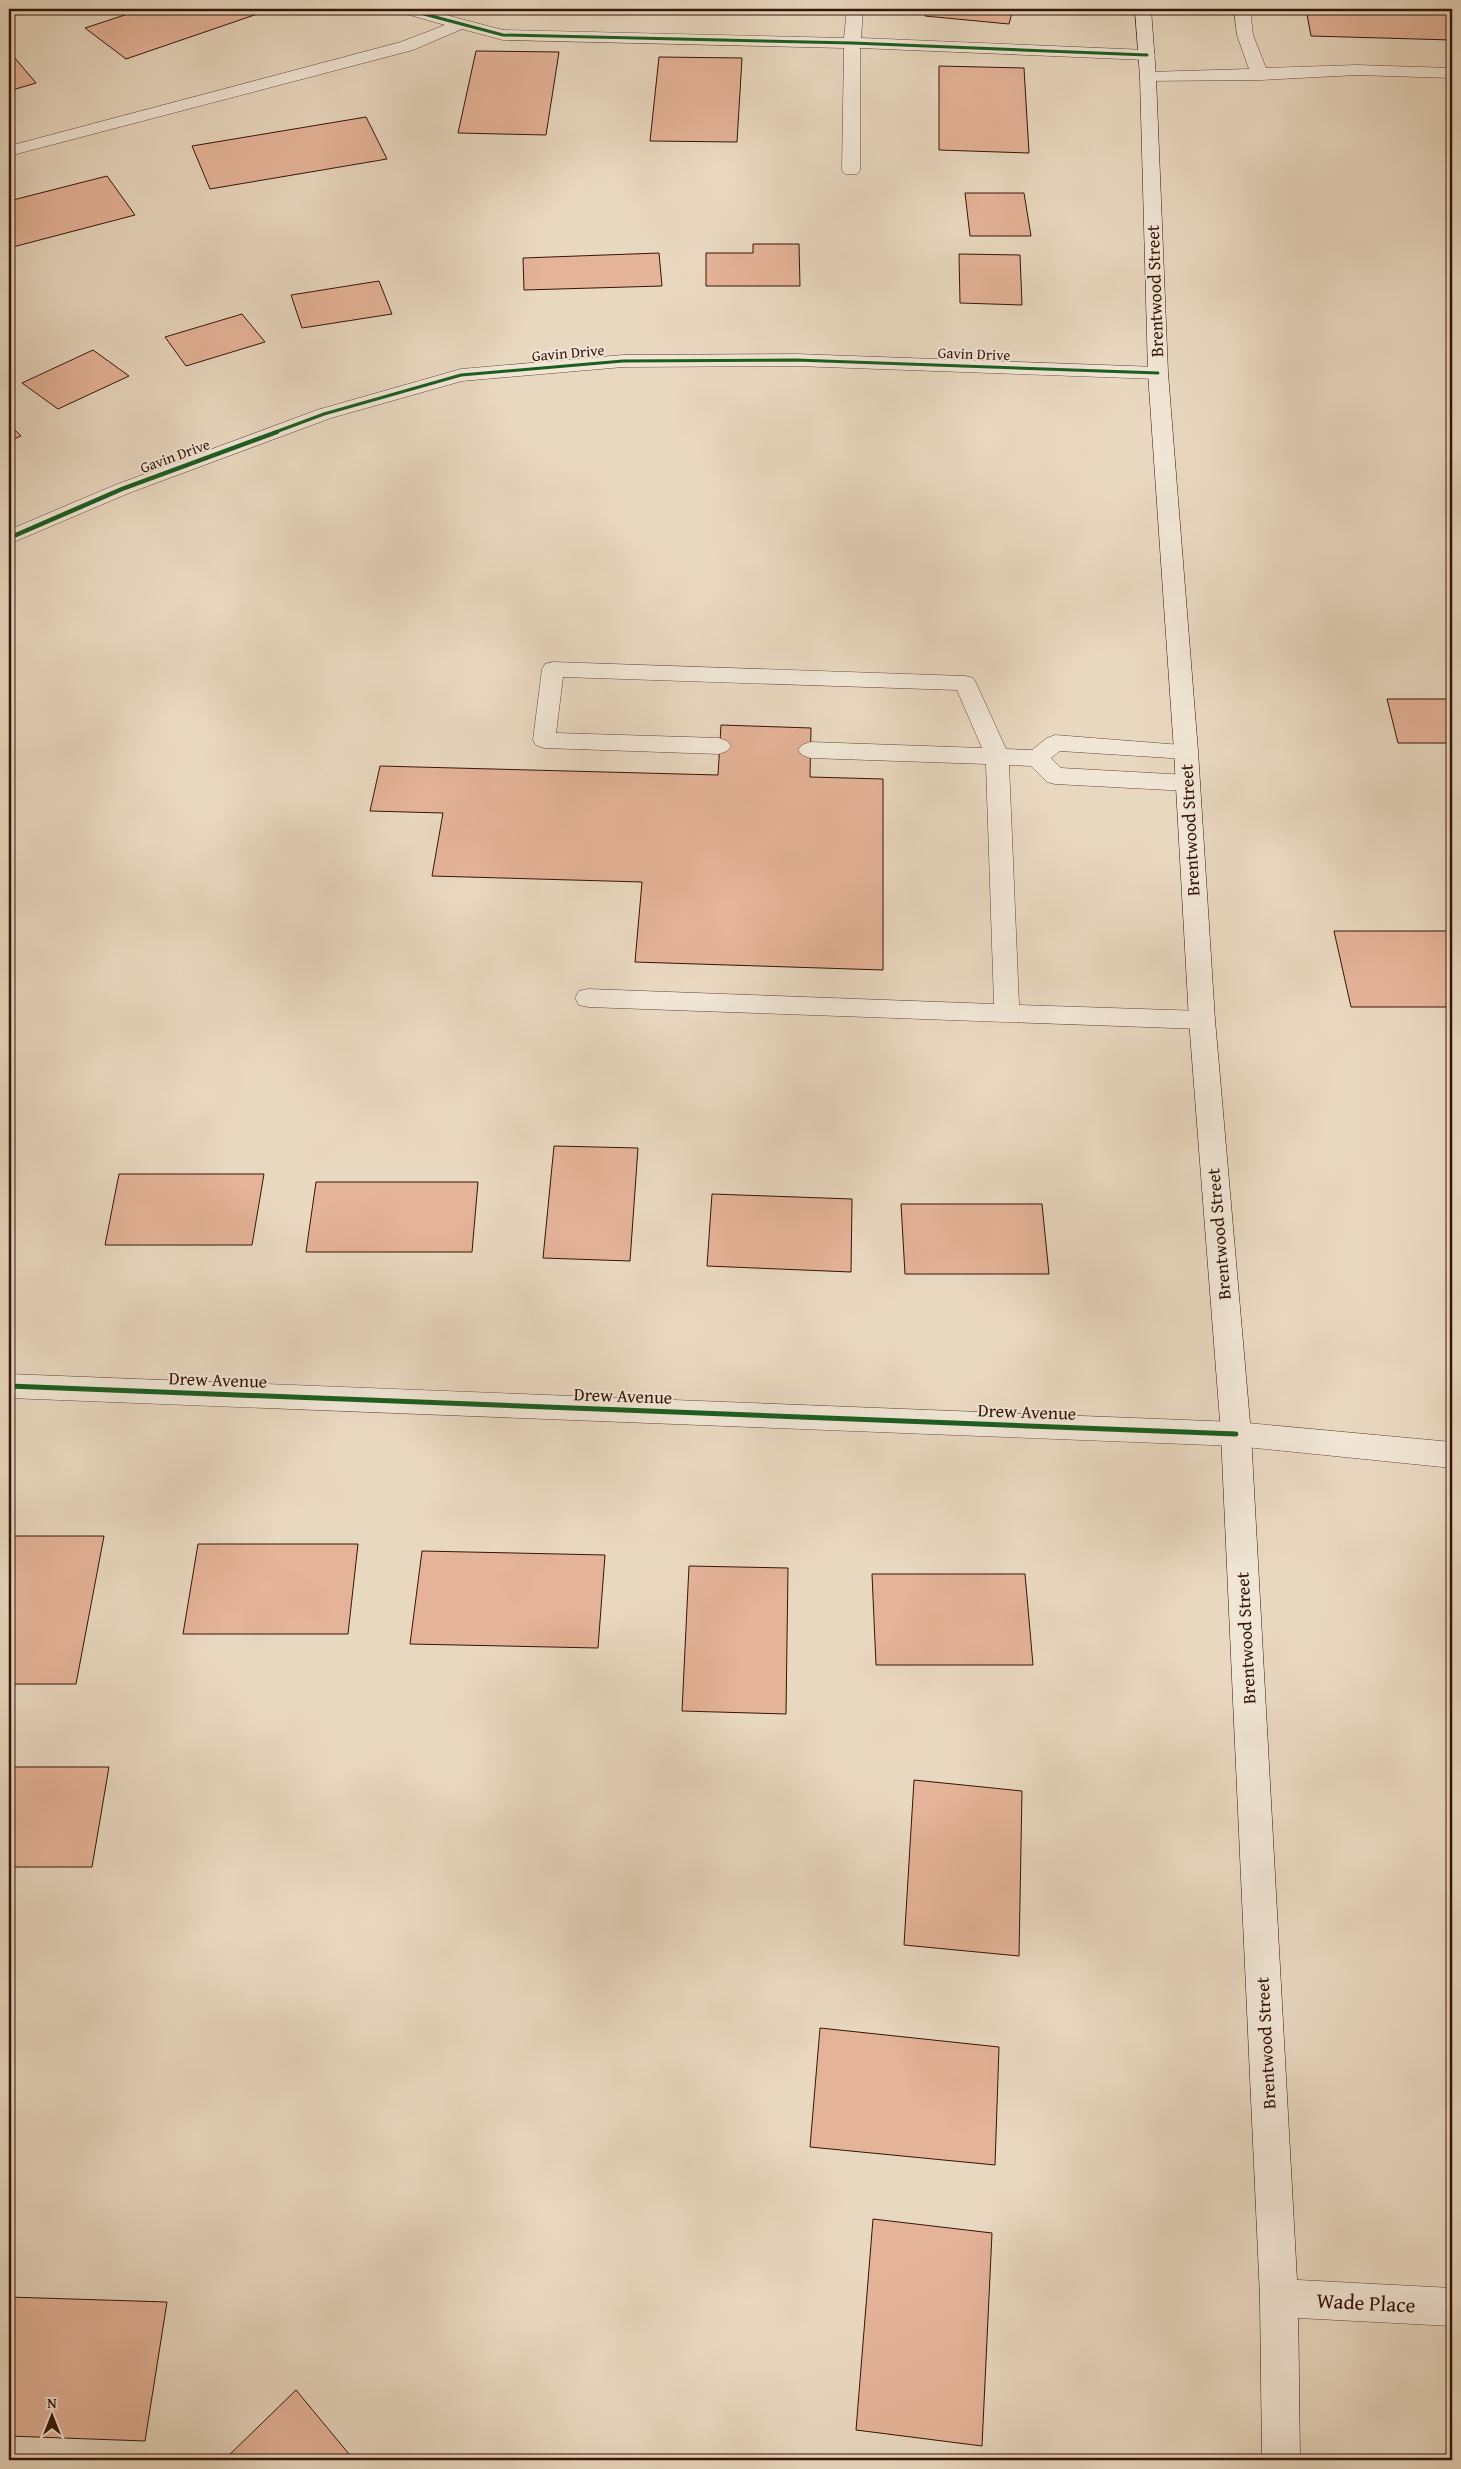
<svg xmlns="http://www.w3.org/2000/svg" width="1461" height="2469" font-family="'Gentium Book Plus',serif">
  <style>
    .building { fill: #e5b398; stroke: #361408 }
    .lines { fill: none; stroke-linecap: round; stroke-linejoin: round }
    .lane-casing { stroke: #634536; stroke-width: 1 }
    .street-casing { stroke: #634536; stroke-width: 1 }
    .secondary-casing { stroke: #361408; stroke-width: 1 }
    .lane { fill: #f1e6d6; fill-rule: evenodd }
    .street { fill: #f1e6d6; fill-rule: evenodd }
    .secondary { fill: #f1e6d6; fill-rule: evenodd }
    .cycleway-far2-casing { stroke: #f1e6d6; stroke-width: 5 }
    .cycleway-far1-casing { stroke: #f1e6d6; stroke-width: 7 }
    .cycleway-casing { stroke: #f1e6d6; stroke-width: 8 }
    .cycleway-far2 { stroke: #1b5e20; stroke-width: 3 }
    .cycleway-far1 { stroke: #1b5e20; stroke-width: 4.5 }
    .cycleway { stroke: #1b5e20; stroke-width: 5 }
    .labels { text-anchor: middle; stroke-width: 4; stroke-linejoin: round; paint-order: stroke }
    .far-street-label { font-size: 15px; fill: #361408; stroke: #f1e6d6 }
    .street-label { font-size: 18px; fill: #361408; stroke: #f1e6d6 }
    .near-street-label { font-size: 21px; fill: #361408; stroke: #f1e6d6 }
  </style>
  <rect width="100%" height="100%" fill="#e9d8c0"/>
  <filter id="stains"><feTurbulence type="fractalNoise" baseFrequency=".004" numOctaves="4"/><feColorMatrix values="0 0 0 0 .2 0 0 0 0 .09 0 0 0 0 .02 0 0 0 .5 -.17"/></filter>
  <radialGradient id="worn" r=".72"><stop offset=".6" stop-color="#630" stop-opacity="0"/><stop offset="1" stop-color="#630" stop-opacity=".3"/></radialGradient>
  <g class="building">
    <path d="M143,9H272L126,59L85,28Z"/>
    <path d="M927,9H1013L1009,24L925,16Z"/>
    <path d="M1306,9H1452V40L1311,36Z"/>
    <path d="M9,51L36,83L9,91Z"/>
    <path d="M476,51L559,52L546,135L458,133Z"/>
    <path d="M659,57L742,58L737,142L650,141Z"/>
    <path d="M939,66L1024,68L1029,153L939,150Z"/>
    <path d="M366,117L387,159L210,189L192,146Z"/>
    <path d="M107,176L135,215L9,248V201Z"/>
    <path d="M965,193H1024L1031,236H970Z"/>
    <path d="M753,244H799L800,286H706V253H753Z"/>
    <path d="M659,253L662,286L524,290L523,258Z"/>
    <path d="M959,254L1020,255L1022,305L960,303Z"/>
    <path d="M379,281L392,314L302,328L291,295Z"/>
    <path d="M242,314L265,342L186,366L165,337Z"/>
    <path d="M93,350L129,376L58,409L22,383Z"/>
    <path d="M9,424L21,436L9,441Z"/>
    <path d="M1387,699H1452V743H1398Z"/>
    <path d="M721,725L811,728L810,777L883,779V970L635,962L642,882L432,876L443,813L370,811L380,766L718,775Z"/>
    <path d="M1334,931H1452V1007H1351Z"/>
    <path d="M554,1146L638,1148L630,1261L543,1258Z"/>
    <path d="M119,1174H264L252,1245H105Z"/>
    <path d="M316,1182H478L472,1252H306Z"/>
    <path d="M712,1194L852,1199L851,1272L707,1266Z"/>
    <path d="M901,1204H1042L1049,1274H905Z"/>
    <path d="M9,1536H104L76,1684H9Z"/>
    <path d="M198,1544H358L348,1634H183Z"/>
    <path d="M422,1551L605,1555L598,1648L410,1644Z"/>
    <path d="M689,1566L788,1568L786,1714L682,1711Z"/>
    <path d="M872,1574H1025L1033,1665H876Z"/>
    <path d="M9,1767H109L92,1867H9Z"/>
    <path d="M914,1780L1022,1791L1019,1956L904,1945Z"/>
    <path d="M820,2028L999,2047L995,2165L810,2147Z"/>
    <path d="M873,2219L992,2233L982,2446L856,2430Z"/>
    <path d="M9,2297L167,2302L145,2441L9,2436Z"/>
    <path d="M296,2390L354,2460H224Z"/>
  </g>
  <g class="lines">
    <defs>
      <g id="lane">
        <path d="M1234,9H1250L1253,35L1266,68L1357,65L1452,68V78L1357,75L1260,80L1142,81L1140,77L1142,73L1148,72L1249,69L1237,35Z"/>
        <path d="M553,662L965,676L973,678L976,683L1006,749L1032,750L1047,738L1055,735L1194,746L1198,751L1194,756L1186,759L1060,751L1051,758L1061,768L1188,775L1196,777L1200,783L1196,789L1188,791L1055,784L1047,782L1031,766L1009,765L1019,1005L1202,1011L1211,1013L1215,1020L1211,1027L1202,1029L588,1007L579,1005L575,998L579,991L588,989L994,1004L986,764L810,758L802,755L798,750L802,745L810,742L982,748L957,690L563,677L556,733L719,738L727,741L731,746L727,751L719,754L544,748L536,745L533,740L542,669L545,664Z"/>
        <path d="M1236,1422L1452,1442V1468L1236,1446L1226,1443L1221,1434L1226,1425Z"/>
      </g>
      <g id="street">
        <path d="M397,9H423L503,30L844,38L847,9H863L861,38L1147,50L1153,51L1155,55L1153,59L1147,60L860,48V170L857,174H845L842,170L844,48L503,40L462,29L413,50L9,156V146L401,42L445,25L399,12Z"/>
        <path d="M796,354L1158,367L1165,369L1168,373L1165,377L1158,379L796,366L623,367L462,381L331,418L129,493L9,544V530L115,485L317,410L461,369L623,355Z"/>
        <path d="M9,1374L1236,1422L1246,1425L1251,1434L1246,1443L1236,1446L9,1398Z"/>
        <path d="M1279,2279L1452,2288V2326L1279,2317L1266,2311L1260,2298L1266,2285Z"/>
      </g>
      <path id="secondary" d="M1135,9H1151L1156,77L1168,373L1198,751L1215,1020L1251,1434L1298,2298L1300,2460H1262L1260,2298L1221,1434L1189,1020L1174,751L1148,373L1140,77Z"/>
    </defs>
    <use href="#lane" class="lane-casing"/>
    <use href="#street" class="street-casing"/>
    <use href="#secondary" class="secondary-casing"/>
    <use href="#lane" class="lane"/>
    <use href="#street" class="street"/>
    <use href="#secondary" class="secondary"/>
    <defs>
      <g id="cycleway-far2">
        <path d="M405,9L503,35L852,43L1147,55"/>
        <path d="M273,433L324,414L461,375L623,361L796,360L1158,373"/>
      </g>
      <path id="cycleway-far1" d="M9,538L122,489L277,432"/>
      <path id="cycleway" d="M9,1386L1236,1434"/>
    </defs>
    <use href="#cycleway-far2" class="cycleway-far2-casing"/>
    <use href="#cycleway-far1" class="cycleway-far1-casing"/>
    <use href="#cycleway" class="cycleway-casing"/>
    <use href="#cycleway-far2" class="cycleway-far2"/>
    <use href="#cycleway-far1" class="cycleway-far1"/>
    <use href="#cycleway" class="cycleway"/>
  </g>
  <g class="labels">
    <g class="far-street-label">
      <text transform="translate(568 353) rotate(-5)" y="5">Gavin Drive</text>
      <text transform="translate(974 354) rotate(2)" y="5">Gavin Drive</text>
      <text transform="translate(175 456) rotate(-20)" y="5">Gavin Drive</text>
    </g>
    <g class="street-label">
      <text transform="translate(1155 291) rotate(-92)" y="6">Brentwood Street</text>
      <text transform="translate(1190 830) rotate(-93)" y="6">Brentwood Street</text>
      <text transform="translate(1219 1234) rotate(-95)" y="6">Brentwood Street</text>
      <text transform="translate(218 1380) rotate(2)" y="6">Drew Avenue</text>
      <text transform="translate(623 1396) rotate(2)" y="6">Drew Avenue</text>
      <text transform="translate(1027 1412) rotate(2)" y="6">Drew Avenue</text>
      <text transform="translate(1246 1638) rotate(-93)" y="6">Brentwood Street</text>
      <text transform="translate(1266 2043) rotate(-93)" y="6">Brentwood Street</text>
    </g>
    <g class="near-street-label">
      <text transform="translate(1366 2303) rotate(3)" y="7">Wade Place</text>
    </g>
  </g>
  <rect width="1461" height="2469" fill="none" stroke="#e9d8c0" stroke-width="30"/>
  <rect x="10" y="10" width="1441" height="2449" fill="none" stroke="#361408" stroke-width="2.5"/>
  <rect x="15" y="15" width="1431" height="2439" fill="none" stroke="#361408"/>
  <g transform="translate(52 2416)" stroke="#f1e6d6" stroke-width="4" paint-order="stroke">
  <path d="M0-4L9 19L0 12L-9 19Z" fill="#361408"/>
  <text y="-8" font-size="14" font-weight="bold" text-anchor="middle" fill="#361408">N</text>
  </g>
  <rect width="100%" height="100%" filter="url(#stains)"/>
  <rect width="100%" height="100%" fill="url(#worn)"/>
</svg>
